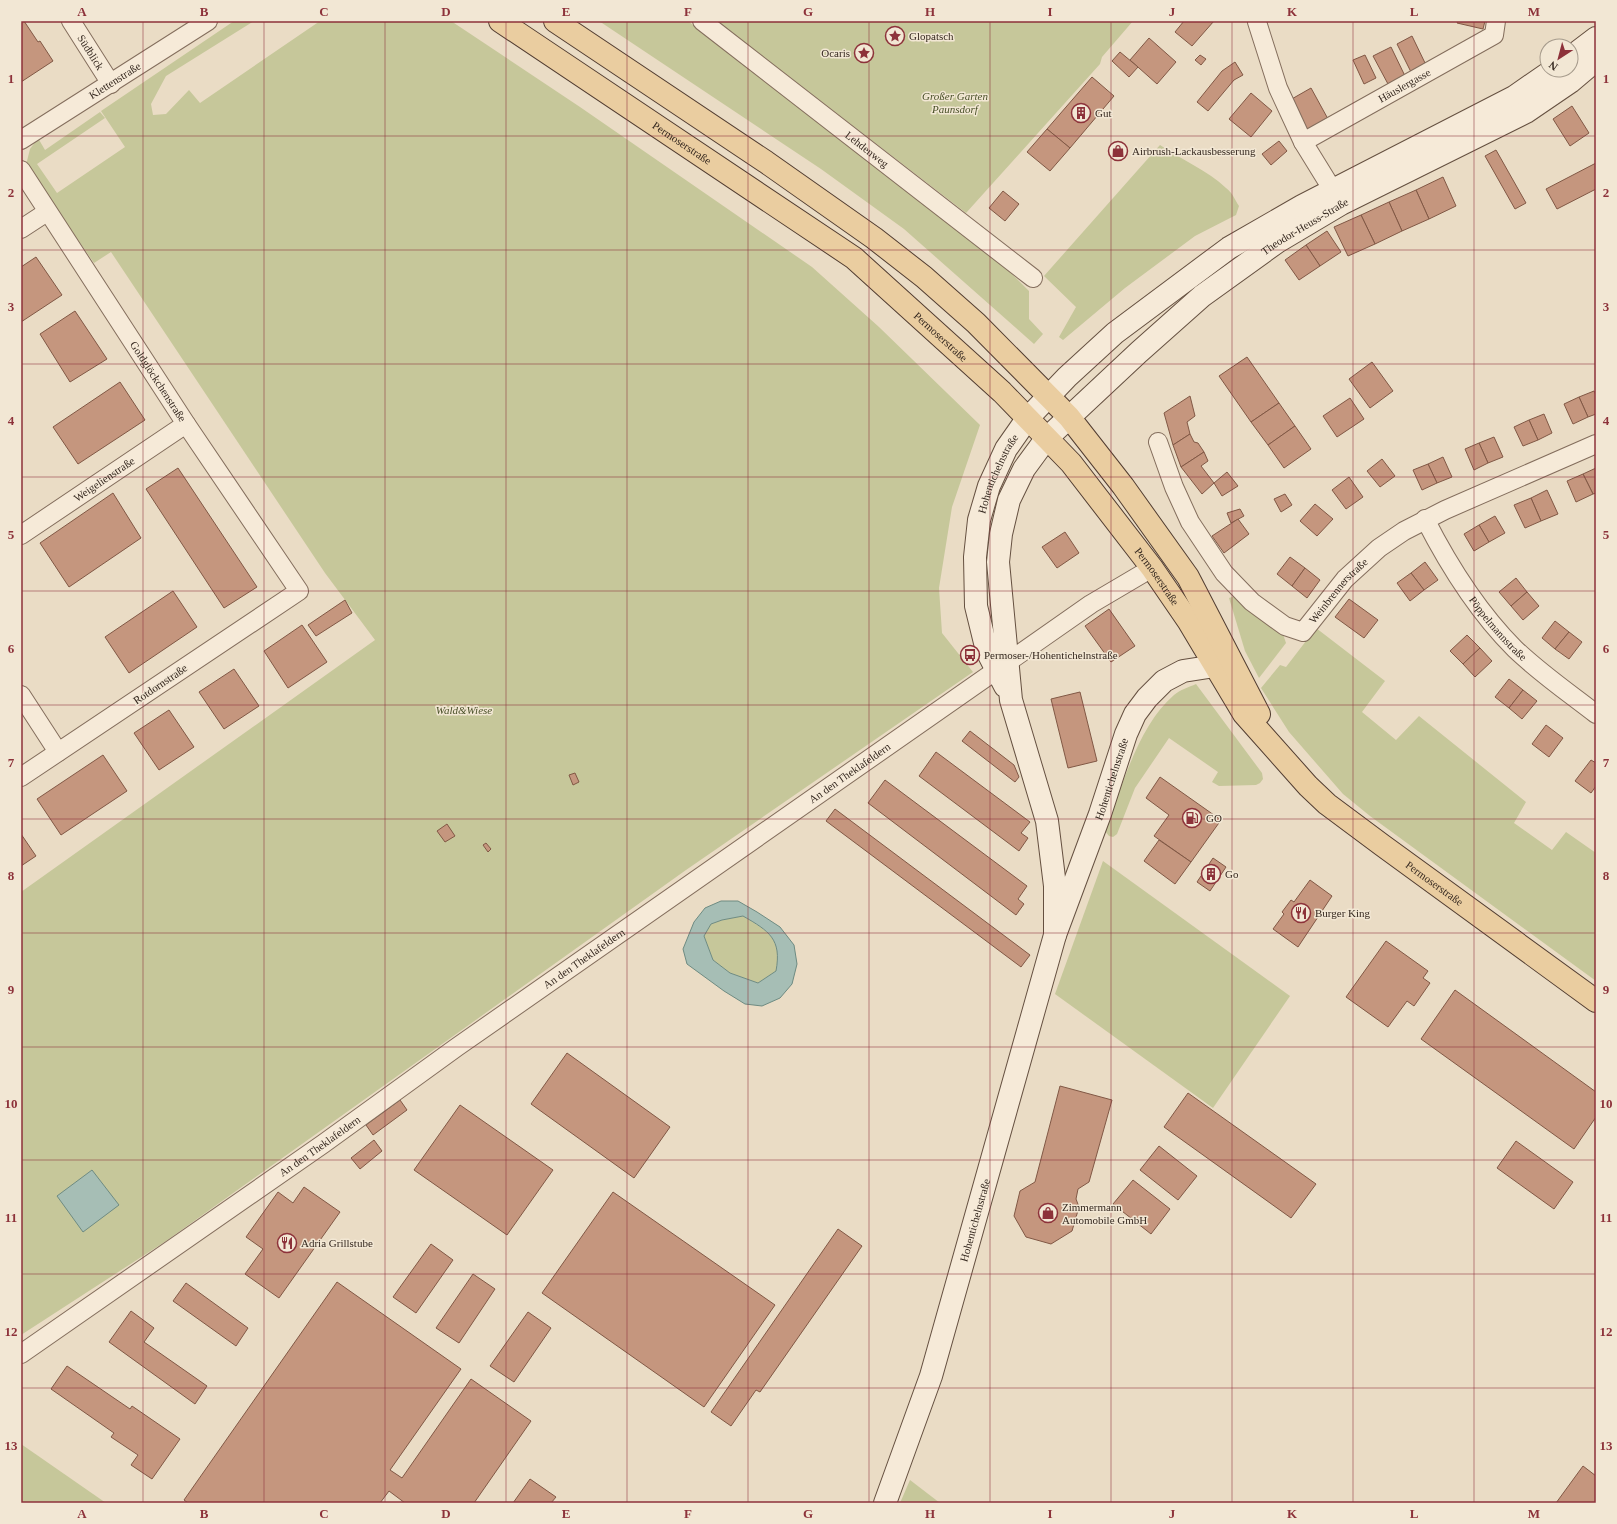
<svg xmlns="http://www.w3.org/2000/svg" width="1617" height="1524" font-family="'Times New Roman',serif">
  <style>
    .green { fill: #c6c79a }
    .water { fill: #a6beb5; stroke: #6e8b82; fill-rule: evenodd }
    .building { fill: #c5967e; stroke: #815845 }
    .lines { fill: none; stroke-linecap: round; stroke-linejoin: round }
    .street-casing { stroke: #846e5d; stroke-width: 20 }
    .secondary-casing { stroke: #655040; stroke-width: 24 }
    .primary-casing { stroke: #523d31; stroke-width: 24 }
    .street { stroke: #f6ead8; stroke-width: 18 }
    .secondary { stroke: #f6ead8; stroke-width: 22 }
    .primary { stroke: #eacda0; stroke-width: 22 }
    .grid { fill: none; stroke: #8d323a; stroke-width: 1; stroke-opacity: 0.55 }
    .labels { text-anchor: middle; stroke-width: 3; stroke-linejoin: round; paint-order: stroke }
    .poi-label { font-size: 11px; fill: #35281f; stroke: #f2e7d4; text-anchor: start }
    .street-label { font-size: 11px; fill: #35281f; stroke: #f2e7d4 }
    .park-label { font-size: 11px; font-style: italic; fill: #495028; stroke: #f2e7d4 }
    .neatline { fill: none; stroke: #8d323a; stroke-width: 1.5 }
    .grid-label { font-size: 13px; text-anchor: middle; font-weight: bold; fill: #8d323a }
  </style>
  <rect width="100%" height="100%" fill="#eadcc5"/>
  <g class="green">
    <path d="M234,21H254L166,76L151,104L153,115L166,114L189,90L200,103L320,21H451L580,107L812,267L879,327L980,425L952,507L939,588L942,633L973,672L686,870L166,1241L21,1335V892L375,640L325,573L111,252L94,263L26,165L30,149L38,138L45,150L100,112L105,118L37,164L57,193L125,147L101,111Z"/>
    <path d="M599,21H688L1000,262L1029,291V319L1043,334L1034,344L904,229L821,169Z"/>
    <path d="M717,21H1133L1102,57L1100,64L966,213Z"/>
    <path d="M1160,145C1182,160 1207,170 1226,188C1232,192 1235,200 1239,206L1236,215L1195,236L1125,288L1063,340L1059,337L1076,307L1044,276Z"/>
    <path d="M1238,595L1282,631L1286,643L1259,678L1245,651L1229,598Z"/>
    <path d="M1316,628L1385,681L1362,712L1396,740L1419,716L1526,802L1514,823L1552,850L1566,832L1596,853V981L1370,816L1343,794L1289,732L1261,688L1280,665L1286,667Z"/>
    <path d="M1196,684L1262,773L1263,779L1260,783L1256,785L1219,786L1212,782L1218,772L1169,738L1135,788L1117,834L1113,837L1109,836L1105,831C1122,787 1138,726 1174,695C1180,690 1189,687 1196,684Z"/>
    <path d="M1103,861L1290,996L1213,1108L1055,994Z"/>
    <path d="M743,916C769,932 782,938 776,971L758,983L730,973L713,960L704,936L711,924L722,920Z"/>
    <path d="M21,1444L106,1503H21Z"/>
    <path d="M910,1480L940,1503H900Z"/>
  </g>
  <g class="water">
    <path d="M721,901H738L757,912L780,927L794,945L797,964L792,984L780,998L762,1006L745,1004L724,991L687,964L683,949L694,922L705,908ZM743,916C769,931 782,939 776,971L758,983L730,973L713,960L704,936L711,924L722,920Z"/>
    <path d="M92,1170L119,1205L83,1232L57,1196Z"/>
  </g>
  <g class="building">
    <path d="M21,21H24L38,42L40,41L53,61L21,82Z"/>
    <path d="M1184,21H1214L1192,46L1175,32Z"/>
    <path d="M1458,21H1485L1483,29L1457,23Z"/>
    <path d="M1412,36L1426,65L1411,72L1397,44Z"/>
    <path d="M1149,38L1176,62L1157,84L1130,60Z"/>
    <path d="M1391,47L1405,76L1388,84L1373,56Z"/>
    <path d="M1120,52L1138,67L1129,77L1112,61Z"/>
    <path d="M1200,55L1206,59L1201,65L1195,60Z"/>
    <path d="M1365,55L1376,78L1364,84L1353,60Z"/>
    <path d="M1235,62L1243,75L1234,80L1208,111L1197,102L1222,71Z"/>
    <path d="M1092,77L1114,96L1070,148L1047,129Z"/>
    <path d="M1311,88L1328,119L1307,131L1290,100Z"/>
    <path d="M1251,93L1272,111L1251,137L1229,119Z"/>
    <path d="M1572,106L1589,133L1570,146L1553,119Z"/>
    <path d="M1047,129L1070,148L1050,171L1027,152Z"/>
    <path d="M1279,141L1287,151L1271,165L1262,154Z"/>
    <path d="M1496,150L1526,203L1515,209L1485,156Z"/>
    <path d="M1596,163V189L1557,209L1546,189Z"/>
    <path d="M1443,177L1456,206L1429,219L1416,190Z"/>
    <path d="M1416,190L1429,219L1402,231L1389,202Z"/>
    <path d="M1003,191L1019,204L1005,221L989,208Z"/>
    <path d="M1389,202L1402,231L1375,244L1361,215Z"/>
    <path d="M1361,215L1375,244L1348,256L1334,227Z"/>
    <path d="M1327,231L1341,252L1320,266L1306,245Z"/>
    <path d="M1306,245L1320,266L1299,280L1285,260Z"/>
    <path d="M36,257L62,295L21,322V267Z"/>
    <path d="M75,311L107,359L70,382L40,334Z"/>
    <path d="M1247,357L1279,403L1251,422L1219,376Z"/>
    <path d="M1372,362L1393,391L1370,408L1349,379Z"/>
    <path d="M120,382L145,420L78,464L53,427Z"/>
    <path d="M1594,391L1596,395V414L1588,417L1579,397Z"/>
    <path d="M1190,396L1195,416L1187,422L1190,434L1173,445L1164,413Z"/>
    <path d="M1579,397L1588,417L1573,424L1564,404Z"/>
    <path d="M1350,398L1364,419L1337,437L1323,416Z"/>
    <path d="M1279,403L1295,426L1268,445L1251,422Z"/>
    <path d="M1544,414L1552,433L1538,440L1529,420Z"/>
    <path d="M1529,420L1538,440L1523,446L1514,427Z"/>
    <path d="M1295,426L1311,449L1284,468L1268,445Z"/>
    <path d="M1190,434L1194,442L1198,443L1204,452L1181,467L1173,445Z"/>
    <path d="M1494,437L1503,457L1488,463L1479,443Z"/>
    <path d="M1479,443L1488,463L1474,470L1465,449Z"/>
    <path d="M1204,452L1208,461L1201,466L1214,483L1202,494L1181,467Z"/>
    <path d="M1443,457L1452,477L1437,483L1428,464Z"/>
    <path d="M1382,459L1395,476L1380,487L1367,471Z"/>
    <path d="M1428,464L1437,483L1422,490L1413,470Z"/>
    <path d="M178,468L257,587L224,608L146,489Z"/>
    <path d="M1596,468V493L1593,494L1583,474Z"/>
    <path d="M1227,472L1238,486L1222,496L1214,483Z"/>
    <path d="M1583,474L1593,494L1576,502L1567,481Z"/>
    <path d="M1349,477L1363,497L1346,509L1332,490Z"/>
    <path d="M1547,490L1558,514L1541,521L1531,498Z"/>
    <path d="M113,493L141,538L69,587L40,543Z"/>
    <path d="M1285,494L1292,505L1281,512L1274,499Z"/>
    <path d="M1531,498L1541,521L1525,528L1514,505Z"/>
    <path d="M1315,504L1333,519L1317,536L1300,521Z"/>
    <path d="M1240,509L1244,516L1231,523L1227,513Z"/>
    <path d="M1495,516L1505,533L1489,542L1479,525Z"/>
    <path d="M1238,519L1249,534L1224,553L1212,536Z"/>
    <path d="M1479,525L1489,542L1474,551L1464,534Z"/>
    <path d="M1065,532L1079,553L1057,568L1042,547Z"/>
    <path d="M1290,557L1305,568L1292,586L1277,574Z"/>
    <path d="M1425,562L1438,580L1424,590L1411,573Z"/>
    <path d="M1305,568L1320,580L1307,598L1292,586Z"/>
    <path d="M1411,573L1424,590L1410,601L1397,583Z"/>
    <path d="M1516,578L1527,592L1511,606L1499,592Z"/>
    <path d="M173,591L197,627L129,673L105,637Z"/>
    <path d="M1527,592L1539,606L1523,620L1511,606Z"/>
    <path d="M1349,599L1378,620L1364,638L1335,617Z"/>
    <path d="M345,600L352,613L316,636L308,625Z"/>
    <path d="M1109,609L1135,646L1111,662L1085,626Z"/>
    <path d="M1555,621L1569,632L1555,649L1542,638Z"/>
    <path d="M302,625L327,662L288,688L264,651Z"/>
    <path d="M1569,632L1582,642L1569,659L1555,649Z"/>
    <path d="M1467,635L1480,648L1463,664L1450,651Z"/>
    <path d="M1480,648L1492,661L1475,677L1463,664Z"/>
    <path d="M234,669L259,706L224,729L199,692Z"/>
    <path d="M1509,679L1523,690L1509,708L1495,697Z"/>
    <path d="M1523,690L1537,701L1522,719L1509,708Z"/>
    <path d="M1080,692L1097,761L1068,768L1051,699Z"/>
    <path d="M169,710L194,747L159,770L134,733Z"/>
    <path d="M1546,725L1563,738L1549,757L1532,744Z"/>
    <path d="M970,731L1014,765L1019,777L1015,782L962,741Z"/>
    <path d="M936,752L1030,822L1021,833L1028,838L1019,851L919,776Z"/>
    <path d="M103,755L127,791L61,835L37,799Z"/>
    <path d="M1591,760L1596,763V786L1591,793L1575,781Z"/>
    <path d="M575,773L579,782L573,785L569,775Z"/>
    <path d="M1160,777L1221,820L1191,862L1154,836L1169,815L1146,798Z"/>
    <path d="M885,780L1027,886L1018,899L1024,904L1016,915L868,803Z"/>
    <path d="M835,809L1030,955L1021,967L826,821Z"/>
    <path d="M447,824L455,836L445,842L437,831Z"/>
    <path d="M21,834L36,856L21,866Z"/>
    <path d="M1159,840L1191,862L1175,884L1144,861Z"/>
    <path d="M486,843L491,849L488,852L483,845Z"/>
    <path d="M1213,858L1226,867L1210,891L1197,882Z"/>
    <path d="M1310,880L1332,896L1298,947L1273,929L1284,914L1282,912L1291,900L1294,902Z"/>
    <path d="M1386,941L1428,971L1423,978L1430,983L1414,1006L1407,1001L1388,1027L1346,997Z"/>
    <path d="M1455,990L1596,1092V1117L1574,1149L1421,1039Z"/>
    <path d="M567,1053L670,1127L634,1178L531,1104Z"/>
    <path d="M1060,1086L1112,1100L1089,1182L1078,1189L1076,1199L1079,1207L1072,1231L1051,1244L1026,1237L1014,1216L1020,1191L1035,1182Z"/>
    <path d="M1188,1093L1316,1184L1291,1218L1164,1127Z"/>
    <path d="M400,1100L407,1110L373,1135L366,1125Z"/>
    <path d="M460,1105L553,1170L507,1235L414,1170Z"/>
    <path d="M374,1140L382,1151L360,1169L351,1158Z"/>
    <path d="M1516,1141L1573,1182L1554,1209L1497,1168Z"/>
    <path d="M1159,1146L1197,1176L1178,1200L1140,1170Z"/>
    <path d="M1133,1180L1170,1209L1151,1234L1113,1204Z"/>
    <path d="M304,1187L340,1212L279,1298L245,1274L263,1249L246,1237L278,1192L293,1203Z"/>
    <path d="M613,1192L775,1305L704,1407L542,1293Z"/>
    <path d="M838,1229L862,1246L760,1392L756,1390L731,1426L711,1412Z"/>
    <path d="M431,1244L453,1260L416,1313L393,1297Z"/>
    <path d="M473,1274L495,1289L459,1343L436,1328Z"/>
    <path d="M337,1282L461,1369L390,1470L402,1478L471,1379L531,1421L474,1503H405L389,1491L380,1503H188L184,1500Z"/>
    <path d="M186,1283L248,1328L236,1346L173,1301Z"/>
    <path d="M131,1311L154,1328L144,1342L207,1386L195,1404L109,1342Z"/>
    <path d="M528,1312L551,1328L514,1382L490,1366Z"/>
    <path d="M67,1366L130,1409L132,1406L180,1439L152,1479L131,1465L138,1455L111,1437L114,1433L51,1389Z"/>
    <path d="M1583,1466L1596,1476V1503H1556Z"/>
    <path d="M530,1479L556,1497L551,1503H513Z"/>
  </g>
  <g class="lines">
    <defs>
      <g id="street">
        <path id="s1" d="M71,21L111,84"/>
        <path id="s2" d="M702,21L1033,278"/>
        <path d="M1257,22L1278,88L1303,142L1340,202"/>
        <path id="s3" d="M21,140L208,21"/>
        <path id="s4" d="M1303,142L1494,35L1496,21"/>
        <path id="s5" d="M21,170L186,424L299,591L21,777"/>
        <path d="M21,229L47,212"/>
        <path id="s6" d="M1158,442L1174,487L1190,522L1224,573L1252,602L1285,626L1303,632L1345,579L1379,548L1404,531L1445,510L1596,444"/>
        <path id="s7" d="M1425,519C1449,566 1478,612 1515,649C1540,673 1569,693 1596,714"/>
        <path id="s8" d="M21,535L186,424"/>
        <path d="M21,695L58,752"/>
        <path id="s9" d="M21,1354L323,1144L457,1047L1091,604L1152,568"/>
      </g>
      <g id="secondary">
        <path d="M1571,57L1596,38"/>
        <path id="s10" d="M1005,686L987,651L976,606L975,557L979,520L989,486L1006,449L1027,419L1067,377L1115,333L1229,248L1302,206L1514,97L1553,70"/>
        <path id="s11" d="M1055,935V886L1047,821L1011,700L998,562L1001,534L1009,500L1024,469L1046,439L1139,352L1202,296L1277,242L1341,204L1526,112L1570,82L1596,60"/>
        <path id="s12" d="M885,1503L931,1376L1055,935L1100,814L1126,734L1135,714L1147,698L1164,681L1183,671L1215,666"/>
      </g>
      <g id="primary">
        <path id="s13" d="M500,21L854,258L1002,392L1071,463L1152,568L1189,622L1244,714L1308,786L1327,804L1382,845L1596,1001"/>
        <path d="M555,21L766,162L874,238L924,277L976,323L1069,417L1123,486L1188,577L1259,714"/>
      </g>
    </defs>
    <use href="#street" class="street-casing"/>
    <use href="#secondary" class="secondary-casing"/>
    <use href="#primary" class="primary-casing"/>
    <use href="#street" class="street"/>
    <use href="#secondary" class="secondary"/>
    <use href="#primary" class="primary"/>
  </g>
  <path class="grid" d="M143,21V1503M264,21V1503M385,21V1503M506,21V1503M627,21V1503M748,21V1503M869,21V1503M990,21V1503M1111,21V1503M1232,21V1503M1353,21V1503M1474,21V1503M21,136H1596M21,250H1596M21,364H1596M21,477H1596M21,591H1596M21,705H1596M21,819H1596M21,933H1596M21,1047H1596M21,1160H1596M21,1274H1596M21,1388H1596"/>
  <defs>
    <symbol id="sight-ring" viewBox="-11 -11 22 22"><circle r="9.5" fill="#f2e7d4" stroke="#8d323a" stroke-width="1.5"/><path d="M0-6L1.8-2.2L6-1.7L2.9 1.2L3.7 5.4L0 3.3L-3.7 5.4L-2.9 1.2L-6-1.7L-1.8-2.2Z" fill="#8d323a"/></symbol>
    <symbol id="building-ring" viewBox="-11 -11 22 22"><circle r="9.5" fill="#f2e7d4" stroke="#8d323a" stroke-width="1.5"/><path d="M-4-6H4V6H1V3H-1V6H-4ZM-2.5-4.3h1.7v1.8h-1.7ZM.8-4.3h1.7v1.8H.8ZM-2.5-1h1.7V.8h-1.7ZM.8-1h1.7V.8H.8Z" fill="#8d323a"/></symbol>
    <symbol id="shop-ring" viewBox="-11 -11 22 22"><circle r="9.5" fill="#f2e7d4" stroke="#8d323a" stroke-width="1.5"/><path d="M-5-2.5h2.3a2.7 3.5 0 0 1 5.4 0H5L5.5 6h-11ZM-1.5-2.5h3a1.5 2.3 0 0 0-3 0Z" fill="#8d323a"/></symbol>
    <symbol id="bus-ring" viewBox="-11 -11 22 22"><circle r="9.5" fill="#f2e7d4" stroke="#8d323a" stroke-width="1.5"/><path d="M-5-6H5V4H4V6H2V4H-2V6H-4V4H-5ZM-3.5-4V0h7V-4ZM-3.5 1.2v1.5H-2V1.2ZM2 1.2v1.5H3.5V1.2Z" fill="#8d323a"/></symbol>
    <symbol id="fuel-ring" viewBox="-11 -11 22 22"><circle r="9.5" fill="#f2e7d4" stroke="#8d323a" stroke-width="1.5"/><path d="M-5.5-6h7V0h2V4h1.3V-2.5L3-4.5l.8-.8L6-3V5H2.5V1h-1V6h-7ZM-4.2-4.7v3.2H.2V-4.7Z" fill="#8d323a"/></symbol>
    <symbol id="restaurant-ring" viewBox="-11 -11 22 22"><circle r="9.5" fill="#f2e7d4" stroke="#8d323a" stroke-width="1.5"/><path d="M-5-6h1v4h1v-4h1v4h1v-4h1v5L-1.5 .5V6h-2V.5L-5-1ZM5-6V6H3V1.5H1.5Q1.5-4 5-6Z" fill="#8d323a"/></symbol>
  </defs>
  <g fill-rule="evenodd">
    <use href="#sight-ring" x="884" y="25" width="22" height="22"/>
    <use href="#sight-ring" x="853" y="42" width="22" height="22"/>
    <use href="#building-ring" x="1070" y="102" width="22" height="22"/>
    <use href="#shop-ring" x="1107" y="140" width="22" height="22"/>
    <use href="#bus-ring" x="959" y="644" width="22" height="22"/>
    <use href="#fuel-ring" x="1181" y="807" width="22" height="22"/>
    <use href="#building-ring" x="1200" y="863" width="22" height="22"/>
    <use href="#restaurant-ring" x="1290" y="902" width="22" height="22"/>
    <use href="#shop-ring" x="1037" y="1202" width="22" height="22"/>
    <use href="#restaurant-ring" x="276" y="1232" width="22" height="22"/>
  </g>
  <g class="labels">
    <g class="poi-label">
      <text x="909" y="40">Glopatsch</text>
      <text x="850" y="57" text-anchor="end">Ocaris</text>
      <text x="1095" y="117">Gut</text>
      <text x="1132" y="155">Airbrush-Lackausbesserung</text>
      <text x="984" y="659">Permoser-/Hohentichelnstraße</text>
      <text x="1206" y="822">GO</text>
      <text x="1225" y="878">Go</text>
      <text x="1315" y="917">Burger King</text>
      <text x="1062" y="1211">Zimmermann<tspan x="1062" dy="13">Automobile GmbH</tspan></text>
      <text x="301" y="1247">Adria Grillstube</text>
    </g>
    <g class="street-label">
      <text dy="4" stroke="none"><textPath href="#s1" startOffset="37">Südblick</textPath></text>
      <text dy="4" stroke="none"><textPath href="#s3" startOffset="111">Klettenstraße</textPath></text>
      <text dy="4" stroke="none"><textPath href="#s4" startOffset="116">Häuslergasse</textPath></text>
      <text dy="4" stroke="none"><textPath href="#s13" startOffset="219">Permoserstraße</textPath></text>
      <text dy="4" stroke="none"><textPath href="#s2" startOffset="209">Lehdenweg</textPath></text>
      <text dy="4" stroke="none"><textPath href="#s11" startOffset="850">Theodor-Heuss-Straße</textPath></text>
      <text dy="4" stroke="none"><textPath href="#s13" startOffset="543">Permoserstraße</textPath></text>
      <text dy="4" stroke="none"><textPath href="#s5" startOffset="252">Goldglöckchenstraße</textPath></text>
      <text dy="4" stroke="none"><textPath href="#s10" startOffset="222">Hohentichelnstraße</textPath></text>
      <text dy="4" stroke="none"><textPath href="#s8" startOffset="100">Weigelienstraße</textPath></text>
      <text dy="4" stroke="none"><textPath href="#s13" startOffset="867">Permoserstraße</textPath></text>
      <text dy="4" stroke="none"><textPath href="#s6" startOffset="302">Weinbrennerstraße</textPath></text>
      <text dy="4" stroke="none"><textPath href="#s7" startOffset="132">Pöppelmannstraße</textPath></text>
      <text transform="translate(160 684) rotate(-34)" y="4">Rotdornstraße</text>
      <text dy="4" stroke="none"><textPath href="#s9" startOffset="1012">An den Theklafeldern</textPath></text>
      <text dy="4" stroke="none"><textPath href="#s12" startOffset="759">Hohentichelnstraße</textPath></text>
      <text dy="4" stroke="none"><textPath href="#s13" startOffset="1286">Permoserstraße</textPath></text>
      <text dy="4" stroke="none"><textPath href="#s9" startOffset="688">An den Theklafeldern</textPath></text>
      <text dy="4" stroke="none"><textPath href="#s9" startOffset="364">An den Theklafeldern</textPath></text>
      <text dy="4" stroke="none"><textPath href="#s12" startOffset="297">Hohentichelnstraße</textPath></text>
    </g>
    <g class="park-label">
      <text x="955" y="100">Großer Garten<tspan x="955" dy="13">Paunsdorf</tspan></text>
      <text x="464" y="714">Wald&amp;Wiese</text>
    </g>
  </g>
  <rect width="1617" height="1524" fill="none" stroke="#f2e7d4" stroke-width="44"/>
  <g transform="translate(1559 58) rotate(216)"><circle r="19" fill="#f2e7d4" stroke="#a69b8c"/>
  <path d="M0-3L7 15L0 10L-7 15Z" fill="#8d323a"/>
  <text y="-6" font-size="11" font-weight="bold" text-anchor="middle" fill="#35281f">N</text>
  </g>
  <rect x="22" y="22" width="1573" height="1480" class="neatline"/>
  <g class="grid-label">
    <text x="82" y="16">A</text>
    <text x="204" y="16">B</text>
    <text x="324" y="16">C</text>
    <text x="446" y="16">D</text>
    <text x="566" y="16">E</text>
    <text x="688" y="16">F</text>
    <text x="808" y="16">G</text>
    <text x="930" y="16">H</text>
    <text x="1050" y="16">I</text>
    <text x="1172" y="16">J</text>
    <text x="1292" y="16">K</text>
    <text x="1414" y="16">L</text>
    <text x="1534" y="16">M</text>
    <text x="11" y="83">1</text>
    <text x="1606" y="83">1</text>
    <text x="11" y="197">2</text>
    <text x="1606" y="197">2</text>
    <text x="11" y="311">3</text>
    <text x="1606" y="311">3</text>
    <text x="11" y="425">4</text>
    <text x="1606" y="425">4</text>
    <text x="11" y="539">5</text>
    <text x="1606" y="539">5</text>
    <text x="11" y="653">6</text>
    <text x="1606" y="653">6</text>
    <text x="11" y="767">7</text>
    <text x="1606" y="767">7</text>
    <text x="11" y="880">8</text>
    <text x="1606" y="880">8</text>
    <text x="11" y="994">9</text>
    <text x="1606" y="994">9</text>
    <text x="11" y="1108">10</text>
    <text x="1606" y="1108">10</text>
    <text x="11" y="1222">11</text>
    <text x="1606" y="1222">11</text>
    <text x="11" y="1336">12</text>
    <text x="1606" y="1336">12</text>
    <text x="11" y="1450">13</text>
    <text x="1606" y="1450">13</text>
    <text x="82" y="1518">A</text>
    <text x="204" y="1518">B</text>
    <text x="324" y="1518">C</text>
    <text x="446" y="1518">D</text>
    <text x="566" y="1518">E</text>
    <text x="688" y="1518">F</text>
    <text x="808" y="1518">G</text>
    <text x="930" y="1518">H</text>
    <text x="1050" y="1518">I</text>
    <text x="1172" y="1518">J</text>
    <text x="1292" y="1518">K</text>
    <text x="1414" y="1518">L</text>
    <text x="1534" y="1518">M</text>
  </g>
</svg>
